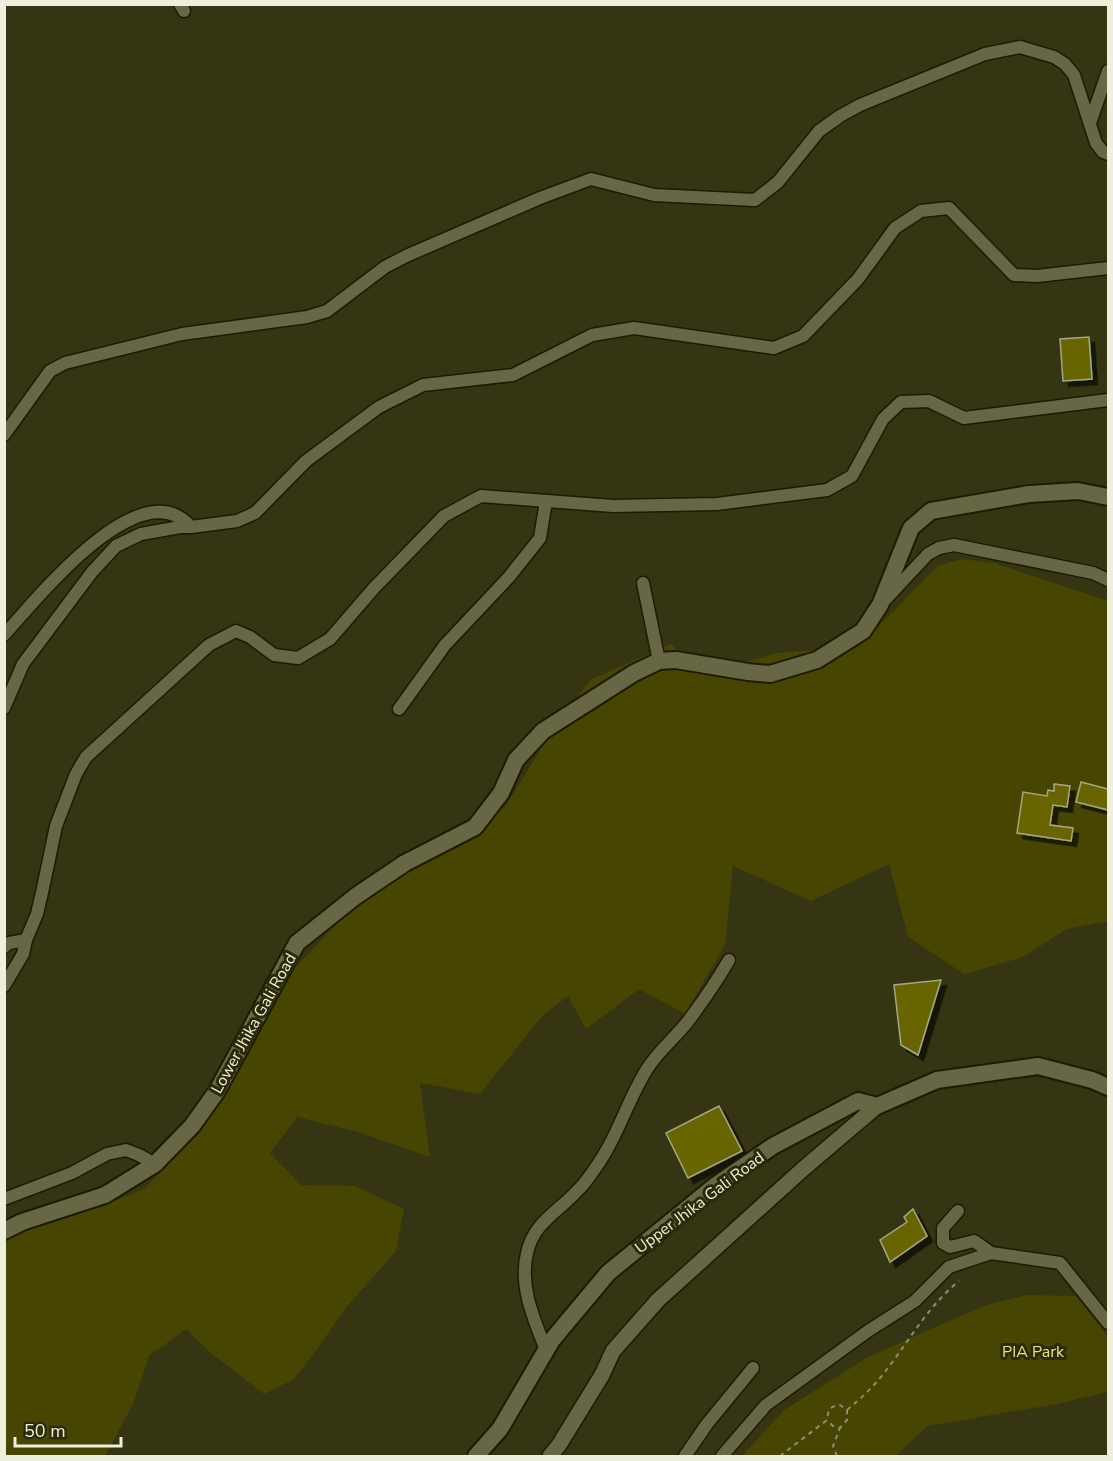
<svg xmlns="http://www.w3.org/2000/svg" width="1113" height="1461" font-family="'Nunito Sans',sans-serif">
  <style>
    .green { fill: #474502 }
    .building { fill: #686504; stroke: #a6a783; stroke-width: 1.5; filter: url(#shadow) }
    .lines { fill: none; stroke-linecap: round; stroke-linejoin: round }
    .minor-casing { stroke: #1d1c00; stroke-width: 15 }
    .tertiary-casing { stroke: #1d1c00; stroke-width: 18 }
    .secondary-casing { stroke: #1d1c00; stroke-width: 20 }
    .path { stroke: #8d8d74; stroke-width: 2; stroke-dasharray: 4.5 4.5; stroke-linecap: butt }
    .minor { stroke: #676745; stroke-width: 12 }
    .tertiary { stroke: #676745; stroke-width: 15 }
    .secondary { stroke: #676745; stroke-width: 16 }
    .labels { text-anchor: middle; stroke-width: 6; stroke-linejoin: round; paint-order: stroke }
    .street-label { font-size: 16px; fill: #efefdd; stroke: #2b2a09 }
    .park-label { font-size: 16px; fill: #e9e676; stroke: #2b2a09 }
  </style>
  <defs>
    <filter id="shadow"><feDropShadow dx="5.5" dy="5.5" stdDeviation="0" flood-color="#0009"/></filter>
  </defs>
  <rect width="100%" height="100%" fill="#353514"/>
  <g class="green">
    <path d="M961,559L994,563L1108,601V921L1067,929L1023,957L964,974L908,937L889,864L811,901L733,866L725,945L685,1014L639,989L586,1029L568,996L542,1016L480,1094L420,1083L430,1157L358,1132L297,1117L270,1153L301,1185L355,1186L404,1209L396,1251L344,1310L320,1345L294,1379L264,1394L212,1354L186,1329L149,1356L133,1404L105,1456H5V1237L39,1221L102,1206L144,1189L191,1141L231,1083L259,1022L291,972L407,850L431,842L505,807L546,741L590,680L671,644L700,675L777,653L858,647L938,566Z"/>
    <path d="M1026,1295L1076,1296L1108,1337V1392L1057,1404L927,1426L896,1456H742L784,1410L868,1357L983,1306Z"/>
  </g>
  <g class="building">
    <path d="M1089,337L1092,379L1063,381L1060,339Z"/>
    <path d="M1081,782L1108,789V810L1076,802Z"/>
    <path d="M1054,784L1070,786L1067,807L1053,805L1050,825L1073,828L1071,841L1017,833L1023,792L1047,796L1048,790L1054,791Z"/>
    <path d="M941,980L918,1055L901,1045L894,985Z"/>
    <path d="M719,1106L742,1151L688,1178L666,1133Z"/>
    <path d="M913,1209L927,1236L890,1262L880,1240L907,1222L904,1217Z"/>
  </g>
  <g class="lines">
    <defs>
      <g id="minor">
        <path d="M180,4L184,11"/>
        <path d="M1090,123L1108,71"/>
        <path d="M4,435L50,371L65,363L182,334L307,317L327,311L385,267L406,256L540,198L591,179L654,195L755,200L778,182L819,131L840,116L860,105L985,54L1020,47L1054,57L1065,64L1074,75L1096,143L1103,152L1108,154"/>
        <path d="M643,583L659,661"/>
        <path d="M885,600L928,554L939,548L954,545L1093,573L1108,580"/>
        <path d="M4,635C36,600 140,468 191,527L237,521L255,513L306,461L379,407L423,385L513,375L592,335L634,328L774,348L803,336L858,279L895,228L921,211L949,208L1014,275L1037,276L1108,268"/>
        <path d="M4,708L23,664L92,572L116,546L141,534L180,527H191"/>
        <path d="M399,709L445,645L509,577L540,538L546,501"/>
        <path d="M4,947L9,943L26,940"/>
        <path d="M4,986L23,954L26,940L37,914L43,888L56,826L76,774L86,757L209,645L236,631L250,637L274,655L298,658L330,639L374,588L444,516L481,496L613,506L717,504L827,490L852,476L883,419L901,402L929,401L964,418L1108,400"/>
        <path d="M4,1199L72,1173L107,1154L126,1150L139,1155L155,1164"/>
        <path d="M958,1211L943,1228V1243L950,1247L974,1241L991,1253"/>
        <path d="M546,1350C534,1319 519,1287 527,1253C534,1222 557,1213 577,1191C584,1185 589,1177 594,1170C617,1139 627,1101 647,1069C659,1050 676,1037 689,1020C703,1001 717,981 729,960"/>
        <path d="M685,1456L707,1424L753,1368"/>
        <path d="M722,1456L766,1405L868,1331L915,1301L949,1267L991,1253L1060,1263L1108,1323"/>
      </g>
      <path id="tertiary" d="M550,1456L559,1445L602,1375L613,1351L658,1300L803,1169L877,1106"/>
      <g id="secondary">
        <path d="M4,1231L22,1222L105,1195L155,1164L192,1126L217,1091L297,943L356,896L405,863L475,827L501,793L516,760L543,731L634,673L659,661L676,660L748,672L770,674L817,660L863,631L880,605L911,528L931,511L1029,494L1078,491L1108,497"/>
        <path d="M476,1456L500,1429L552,1340L608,1273L716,1185L773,1146L858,1101L877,1106L937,1080L1038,1066L1092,1080L1108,1087"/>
      </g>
    </defs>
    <use href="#minor" class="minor-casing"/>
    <use href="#tertiary" class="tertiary-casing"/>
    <use href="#secondary" class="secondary-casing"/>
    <g class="path">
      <path d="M847,1410C859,1400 870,1390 880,1378C908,1344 924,1310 959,1281"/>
      <path d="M780,1456L827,1420C828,1410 830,1406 840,1405L847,1410V1420L840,1428L833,1426L827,1420"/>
      <path d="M837,1456L833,1446L840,1428"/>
    </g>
    <use href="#minor" class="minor"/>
    <use href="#tertiary" class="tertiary"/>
    <use href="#secondary" class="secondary"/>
  </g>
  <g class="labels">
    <g class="street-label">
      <text transform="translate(253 1023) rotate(-61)" y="6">Lower Jhika Gali Road</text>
      <text transform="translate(699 1202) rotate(-37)" y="6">Upper Jhika Gali Road</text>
    </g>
    <g class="park-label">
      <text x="1033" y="1357">PIA Park</text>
    </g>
  </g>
  <rect width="1113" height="1461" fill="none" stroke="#efefdd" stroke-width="12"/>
  <path d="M15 1437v9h106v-9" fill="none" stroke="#efefdd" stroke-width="3"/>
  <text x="24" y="1437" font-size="18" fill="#efefdd" stroke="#2b2a09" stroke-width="4.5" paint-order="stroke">50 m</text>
</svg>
